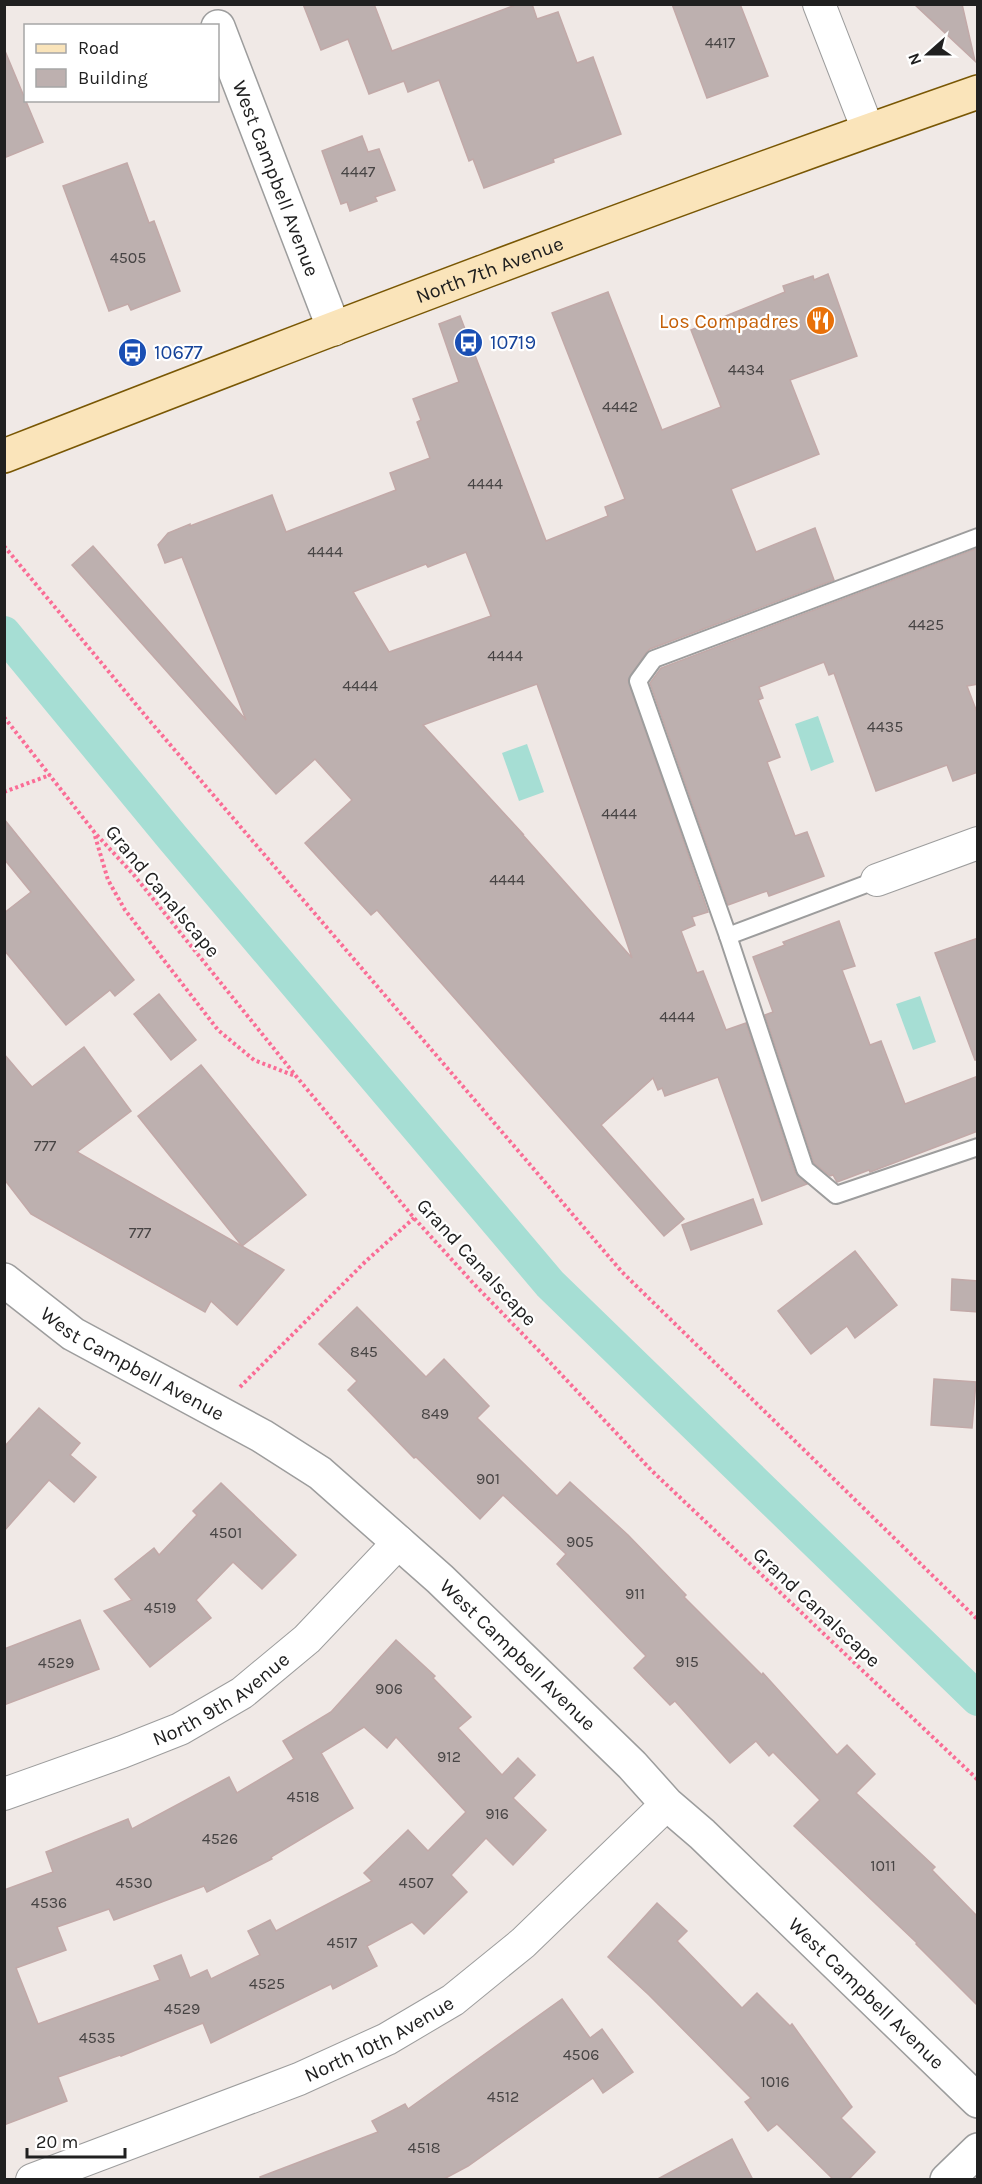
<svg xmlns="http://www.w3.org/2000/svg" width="982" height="2184" font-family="Karla,sans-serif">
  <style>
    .water { fill: #a6ded4 }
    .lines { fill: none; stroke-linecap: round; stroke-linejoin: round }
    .canal { stroke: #a6ded4; stroke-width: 34 }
    .building { fill: #bdb0af; stroke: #c2a9a8; stroke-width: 1.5; fill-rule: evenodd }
    .service-casing { stroke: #9d9d9d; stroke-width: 20 }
    .minor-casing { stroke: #9d9d9d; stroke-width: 34 }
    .tertiary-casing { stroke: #9d9d9d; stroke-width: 36 }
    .secondary-casing { stroke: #795704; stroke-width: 36 }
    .path { stroke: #fa6d96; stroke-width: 4; stroke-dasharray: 3 3; stroke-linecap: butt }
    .service { stroke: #fff; stroke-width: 16 }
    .minor { stroke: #fff; stroke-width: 32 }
    .tertiary { stroke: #fff; stroke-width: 33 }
    .secondary { stroke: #fae4ba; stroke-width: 33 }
    .labels { text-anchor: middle; stroke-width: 4.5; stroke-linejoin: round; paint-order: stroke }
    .number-label { font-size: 16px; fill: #474444 }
    .street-label { font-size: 20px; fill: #202020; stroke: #fff }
    .food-label { font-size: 20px; fill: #c56008; stroke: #fff; text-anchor: end }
    .transit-label { font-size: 20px; fill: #164399; stroke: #fff; text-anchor: start }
  </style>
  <rect width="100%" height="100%" fill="#f0e9e6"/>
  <g class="water">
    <path d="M818,716L834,762L811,771L795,724Z"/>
    <path d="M527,744L544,792L519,801L502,753Z"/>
    <path d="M920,996L936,1042L913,1050L896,1004Z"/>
  </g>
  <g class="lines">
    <path class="canal" d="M4,633L172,837L550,1284L978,1699"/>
  </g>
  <g class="building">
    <path d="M303,4H374L392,51L518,4H532L537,19L558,12L577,63L593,57L621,134L553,159L554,162L484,188L473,159L469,161L439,80L408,92L404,81L369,94L348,39L321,50Z"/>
    <path d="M672,4H740L768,76L707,98Z"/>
    <path d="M914,4H962L975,61Z"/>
    <path d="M5,51L43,142L4,158V52Z"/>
    <path d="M362,136L368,152L379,149L395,190L375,197L377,201L350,211L347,202L341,204L322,151Z"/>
    <path d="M127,163L149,223L154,221L180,291L131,310L128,304L109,311L63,186Z"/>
    <path d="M828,274L857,356L790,380L819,454L731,489L756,552L815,528L834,580L650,649L646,653L628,680L708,912L692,917L695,925L681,931L697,973L703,971L726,1030L746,1023L795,1172L807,1184L762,1201L718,1077L665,1096L662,1088L658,1090L653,1078L601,1125L684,1219L664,1236L377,910L371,915L305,843L352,800L315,759L276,794L72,565L93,546L246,720L182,557L165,563L158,545L168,533L190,524V526L272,495L286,532L396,490L390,473L430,458L417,422L421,420L413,399L459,382L439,324L460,316L546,541L608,516L605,507L625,499L552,313L608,292L662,430L721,407L691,330L785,292L783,286L813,276L814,280ZM466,552L491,616L389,652L353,592L426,564L428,567ZM537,684L585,820L632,958L522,834H523L423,725Z"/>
    <path d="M978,548V684L967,686L978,715V772L953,781L947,765L876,791L834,673L829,675L824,662L759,687L763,698L758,700L780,757L767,762L795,836L807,832L824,876L769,896L767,891L728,905L650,683L661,668Z"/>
    <path d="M4,819L134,980L115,996L110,990L66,1025L4,950V913L31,892L4,859Z"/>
    <path d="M839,921L855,966L842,970L870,1045L881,1041L905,1104L978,1076V1131L870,1172L869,1170L837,1182L833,1175L830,1176L814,1163L765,1015L773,1012L753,957L785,945L783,942Z"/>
    <path d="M978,938V1060H975L935,953Z"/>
    <path d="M159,994L196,1040L171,1060L134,1014Z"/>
    <path d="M84,1047L131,1111L77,1152L284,1270L237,1325L211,1301L205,1312L31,1214L4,1179V1054L32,1087Z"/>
    <path d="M201,1065L306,1195L242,1246L138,1116Z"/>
    <path d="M753,1199L762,1224L691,1250L682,1225Z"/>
    <path d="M855,1251L897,1305L855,1338L847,1326L811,1354L778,1311Z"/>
    <path d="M952,1279L978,1281V1312L951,1310Z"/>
    <path d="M357,1307L426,1377L444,1359L489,1406L477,1418L557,1496L570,1482L628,1535L686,1595L684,1597L762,1675L763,1673L837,1755L847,1745L875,1774L856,1793L935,1867L932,1870L978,1917V2006L916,1944L917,1943L794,1826L820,1800L773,1752L769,1756L756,1741L730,1763L675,1701L670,1705L634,1668L646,1656L557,1564L566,1554L503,1495L480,1519L416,1457L414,1458L348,1390L357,1381L319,1344Z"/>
    <path d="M934,1379L976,1382L972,1428L931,1425Z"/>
    <path d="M39,1408L80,1443L70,1455L96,1477L74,1502L49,1480L4,1531V1447Z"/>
    <path d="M221,1483L296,1555L262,1589L233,1562L196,1600L211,1618L150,1667L104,1611L132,1600L115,1579L154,1548L159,1555L197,1515L193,1511Z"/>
    <path d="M80,1620L99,1669L4,1705V1649Z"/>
    <path d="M396,1640L435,1676L433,1678L471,1717L458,1728L502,1775L518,1758L535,1775L513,1798L546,1830L513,1865L486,1838L451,1875L467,1892L424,1934L412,1922L367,1946L377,1966L333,1989L331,1984L211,2043L203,2023L121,2056L120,2055L58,2077L67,2101L4,2125V1890L53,1872L46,1852L128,1819L132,1829L229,1777L237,1793L294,1759L283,1741L331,1712ZM364,1727L387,1748L396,1737L466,1812L428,1851L408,1830L364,1873L372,1881L276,1931L270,1920L248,1931L260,1955L211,1979L207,1970L190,1978L181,1955L154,1966L160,1980L38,2024L16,1968L66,1950L57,1927L109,1909L114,1920L204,1886L207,1892L272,1859L271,1857L353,1808L321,1753Z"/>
    <path d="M657,1903L687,1931L677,1941L742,2008L757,1993L790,2026L792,2024L852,2107L841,2118L875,2152L848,2180H834L777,2124L768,2131L745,2102L751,2098L649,1995L608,1957Z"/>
    <path d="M562,1999L590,2038L602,2029L633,2072L603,2093L593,2078L468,2166L442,2180H261L260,2177L378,2132L372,2121L405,2104L408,2109Z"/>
    <path d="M732,2139L753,2180H656Z"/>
  </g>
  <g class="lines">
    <defs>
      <g id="service">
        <path d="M978,537L654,659L638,681L728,936L805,1169L836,1195L978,1147"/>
        <path d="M728,936L877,880"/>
      </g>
      <g id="minor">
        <path d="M819,4L868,130"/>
        <path d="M877,880L978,843"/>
        <path id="s1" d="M4,1794L122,1752L180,1729L242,1693L307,1639L399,1542"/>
        <path id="s2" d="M32,2180L299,2079L387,2039L453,2000L523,1943L667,1804"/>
      </g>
      <g id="tertiary">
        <path id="s3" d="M218,27L334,329"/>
        <path id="s4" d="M4,1280L73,1334L262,1436L320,1473L440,1579L632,1765L667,1804L702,1834L978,2101"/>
        <path d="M947,2180L978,2150"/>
      </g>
      <g id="secondary">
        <path id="s5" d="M4,456C327,330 651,206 978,92"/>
      </g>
    </defs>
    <use href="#service" class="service-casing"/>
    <use href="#minor" class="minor-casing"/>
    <use href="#tertiary" class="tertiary-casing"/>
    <use href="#secondary" class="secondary-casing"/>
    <g class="path">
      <path d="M4,546L149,720L622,1272L978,1620"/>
      <path d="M4,717L95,833L133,874L296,1076L414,1218L473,1283L543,1355L651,1470L978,1780"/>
      <path d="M4,792L50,775"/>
      <path d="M95,836L108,880L125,910L218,1030L254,1060L295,1076"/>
      <path d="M240,1387L365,1262L414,1218"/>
    </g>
    <use href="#service" class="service"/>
    <use href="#minor" class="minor"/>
    <use href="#tertiary" class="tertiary"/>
    <use href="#secondary" class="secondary"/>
  </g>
  <defs>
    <symbol id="restaurant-disc" viewBox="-11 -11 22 22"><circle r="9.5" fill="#e8710a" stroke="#fff"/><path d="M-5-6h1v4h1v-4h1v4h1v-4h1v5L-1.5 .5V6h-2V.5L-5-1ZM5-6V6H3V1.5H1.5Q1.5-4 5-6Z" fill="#fff"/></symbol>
    <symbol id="bus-disc" viewBox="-11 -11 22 22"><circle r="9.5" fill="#1a4fb4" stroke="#fff"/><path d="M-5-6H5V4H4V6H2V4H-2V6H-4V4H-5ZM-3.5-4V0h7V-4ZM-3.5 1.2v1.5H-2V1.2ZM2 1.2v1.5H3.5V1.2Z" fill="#fff"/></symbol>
  </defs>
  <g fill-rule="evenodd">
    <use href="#restaurant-disc" x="804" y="304" width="33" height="33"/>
    <use href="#bus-disc" x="452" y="326" width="33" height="33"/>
    <use href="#bus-disc" x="116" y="336" width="33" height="33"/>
  </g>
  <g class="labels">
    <g class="number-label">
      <text x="720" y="48">4417</text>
      <text x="358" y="177">4447</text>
      <text x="128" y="263">4505</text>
      <text x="746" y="375">4434</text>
      <text x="620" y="412">4442</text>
      <text x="485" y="489">4444</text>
      <text x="325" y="557">4444</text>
      <text x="926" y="630">4425</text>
      <text x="505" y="661">4444</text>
      <text x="360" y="691">4444</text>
      <text x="885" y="732">4435</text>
      <text x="619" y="819">4444</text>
      <text x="507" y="885">4444</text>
      <text x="677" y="1022">4444</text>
      <text x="45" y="1151">777</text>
      <text x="140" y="1238">777</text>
      <text x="364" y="1357">845</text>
      <text x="435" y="1419">849</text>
      <text x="488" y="1484">901</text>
      <text x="226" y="1538">4501</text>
      <text x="580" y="1547">905</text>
      <text x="635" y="1599">911</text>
      <text x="160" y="1613">4519</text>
      <text x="687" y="1667">915</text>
      <text x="56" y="1668">4529</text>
      <text x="389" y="1694">906</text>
      <text x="449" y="1762">912</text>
      <text x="303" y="1802">4518</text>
      <text x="497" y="1819">916</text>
      <text x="220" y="1844">4526</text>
      <text x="883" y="1871">1011</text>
      <text x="134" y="1888">4530</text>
      <text x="416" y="1888">4507</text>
      <text x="49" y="1908">4536</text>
      <text x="342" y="1948">4517</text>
      <text x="267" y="1989">4525</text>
      <text x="182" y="2014">4529</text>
      <text x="97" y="2043">4535</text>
      <text x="581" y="2060">4506</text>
      <text x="775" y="2087">1016</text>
      <text x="503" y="2102">4512</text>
      <text x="424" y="2153">4518</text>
    </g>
    <g class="street-label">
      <text dy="7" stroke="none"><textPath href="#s3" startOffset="162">West Campbell Avenue</textPath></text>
      <text dy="7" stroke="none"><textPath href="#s5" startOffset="520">North 7th Avenue</textPath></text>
      <text transform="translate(163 891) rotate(50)" y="7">Grand Canalscape</text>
      <text transform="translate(477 1262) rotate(47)" y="7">Grand Canalscape</text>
      <text dy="7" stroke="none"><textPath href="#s4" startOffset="154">West Campbell Avenue</textPath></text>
      <text transform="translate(817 1607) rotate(43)" y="7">Grand Canalscape</text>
      <text dy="7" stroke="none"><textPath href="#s4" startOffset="640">West Campbell Avenue</textPath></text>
      <text dy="7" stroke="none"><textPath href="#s1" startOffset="238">North 9th Avenue</textPath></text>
      <text dy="7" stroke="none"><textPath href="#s4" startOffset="1126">West Campbell Avenue</textPath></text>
      <text dy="7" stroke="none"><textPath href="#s2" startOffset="375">North 10th Avenue</textPath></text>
    </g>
    <g class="food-label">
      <text x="799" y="328">Los Compadres</text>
    </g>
    <g class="transit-label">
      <text x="490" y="349">10719</text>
      <text x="154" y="359">10677</text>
    </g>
  </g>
  <rect width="982" height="2184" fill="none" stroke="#202020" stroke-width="12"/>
  <rect x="24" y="24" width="195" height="78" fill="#ffffff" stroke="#a6a6a6" stroke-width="1.5"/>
  <rect x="36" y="44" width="30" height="9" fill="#fae4ba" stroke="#a6a6a6" stroke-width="1.5"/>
  <text x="78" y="54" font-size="18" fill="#202020">Road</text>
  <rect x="36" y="69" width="30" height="18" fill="#bdb0af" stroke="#a6a6a6" stroke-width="1.5"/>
  <text x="78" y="84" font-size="18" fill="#202020">Building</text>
  <g transform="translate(928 54) rotate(249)" stroke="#ffffff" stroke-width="4.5" paint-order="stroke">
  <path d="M0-4.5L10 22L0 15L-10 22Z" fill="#202020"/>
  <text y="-9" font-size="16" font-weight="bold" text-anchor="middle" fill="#202020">N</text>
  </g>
  <path d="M27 2148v9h98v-9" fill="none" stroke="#202020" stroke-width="3"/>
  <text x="36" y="2148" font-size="18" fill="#202020" stroke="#ffffff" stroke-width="4.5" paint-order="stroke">20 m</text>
</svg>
